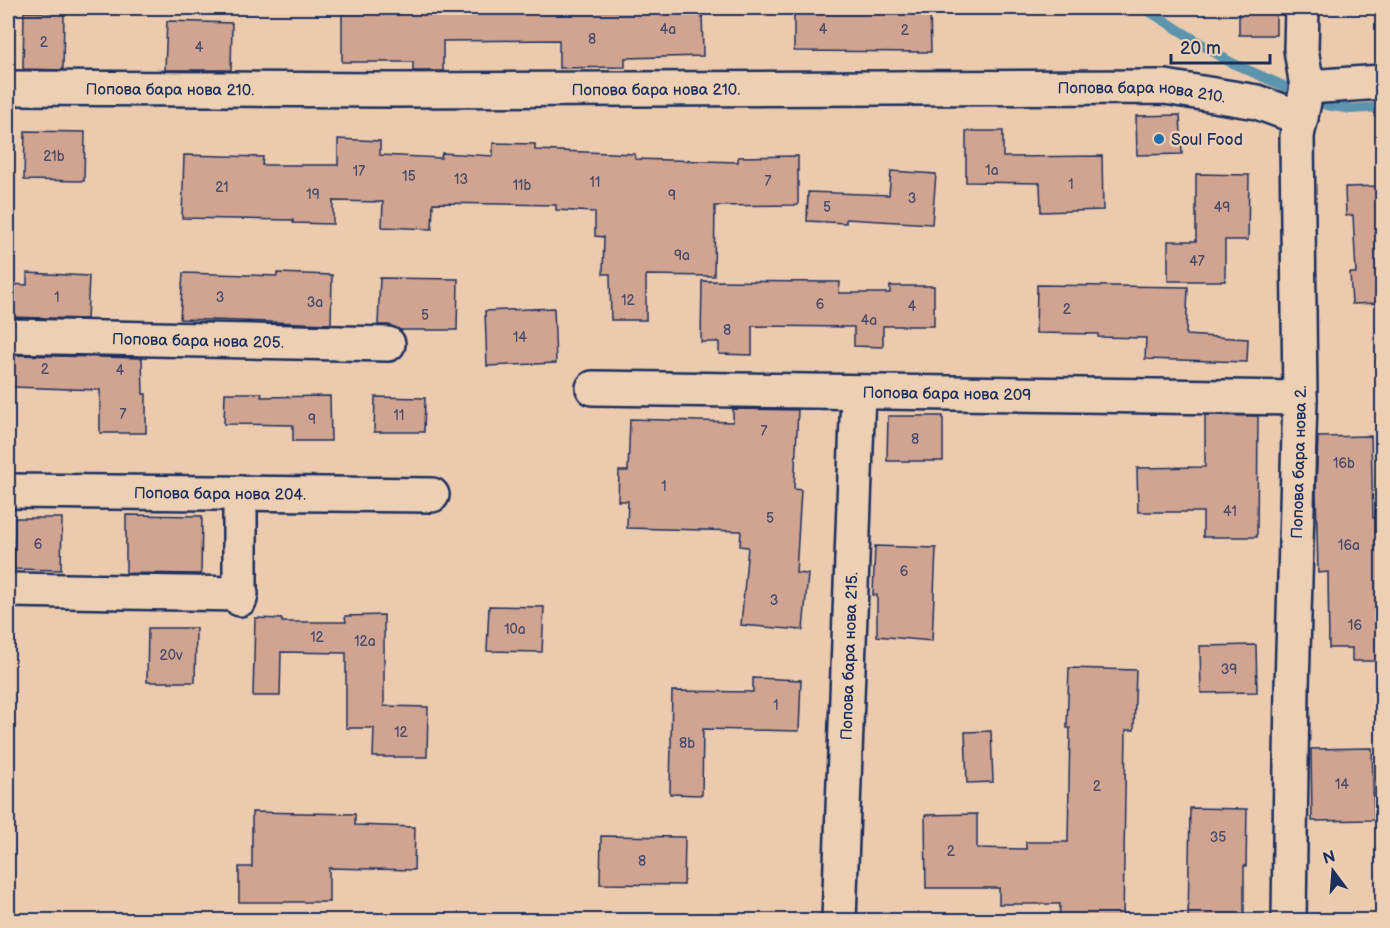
<svg xmlns="http://www.w3.org/2000/svg" width="1390" height="928" font-family="'Balsamiq Sans',sans-serif">
  <style>
    .lines { fill: none; stroke-linecap: round; stroke-linejoin: round }
    .stream { stroke: #5c94ad; stroke-width: 10 }
    .building { fill: #d0a490; stroke: #1b2f5e; stroke-width: 1.5 }
    .minor-casing { stroke: #1b2f5e; stroke-width: 38 }
    .minor { stroke: #edd0b3; stroke-width: 33 }
    .poi-dot { fill: #1f6fb2; stroke: #edd0b3; stroke-width: 2 }
    .labels { text-anchor: middle; stroke-width: 5; stroke-linejoin: round; paint-order: stroke }
    .number-label { font-size: 14px; fill: #484c6a }
    .street-label { font-size: 16px; fill: #1b2f5e; stroke: #edd0b3 }
    .poi-label { font-size: 16px; fill: #1b2f5e; stroke: #edd0b3; text-anchor: start }
  </style>
  <rect width="100%" height="100%" fill="#ebcaad"/>
  <filter id="ink" filterUnits="userSpaceOnUse"><feTurbulence type="fractalNoise" baseFrequency=".0167" numOctaves="2"/><feDisplacementMap in="SourceGraphic" scale="12" xChannelSelector="R" yChannelSelector="G"/><feConvolveMatrix kernelMatrix="1 2 1 2 8 2 1 2 1" color-interpolation-filters="sRGB"/></filter>
  <g filter="url(#ink)">
    <g class="lines">
      <path class="stream" d="M1144,8L1230,62L1326,105L1352,109L1382,107"/>
    </g>
    <g class="building">
      <path d="M414,8H516V11H633V8H702L703,56L625,58V67L559,68V40L443,41V71H413V62H342V13H414Z"/>
      <path d="M794,8H930L931,52L794,51Z"/>
      <rect x="1239" y="8" width="37" height="27"/>
      <path d="M24,12L64,13L63,70L23,69Z"/>
      <path d="M167,21L232,23L231,70H165Z"/>
      <path d="M1180,115L1182,154L1137,155L1136,116Z"/>
      <path d="M25,131L85,132L84,181L24,180Z"/>
      <path d="M966,131H1003V157L1102,156L1103,210L1041,212L1040,183L966,182Z"/>
      <path d="M338,139L380,141V155L441,158L442,153L493,156V143L535,144V150L635,154V159L738,162V157L798,156V205L715,206L714,276L646,275V320H611L610,274H603L604,237L595,236V212L556,210V205L433,203L432,229L382,227L383,202L333,201V224L293,223V220L182,218L184,155L263,157L262,165H338Z"/>
      <path d="M891,171L936,174L932,224L846,219V223L807,221L808,192L889,195Z"/>
      <path d="M1196,174L1249,175L1248,240H1225V281H1168V241H1196Z"/>
      <path d="M1383,186V303L1352,304L1350,273H1356L1353,215L1346,216L1345,187Z"/>
      <path d="M27,273L89,276L87,319L8,317V284L27,285Z"/>
      <path d="M183,273L277,276V273L332,275L331,324L180,319Z"/>
      <path d="M380,278L458,279L457,330H399L389,325H378Z"/>
      <path d="M702,281L840,282L839,293H890V286H934V326H883V347L854,346V327L752,326V355L719,354V342H701Z"/>
      <path d="M1037,285L1188,287L1186,335L1248,339L1247,362L1145,359L1146,338L1098,337V334L1036,333Z"/>
      <path d="M554,308L556,363L487,366L485,311Z"/>
      <path d="M13,355L142,358L143,394H146V433H100V390L12,387Z"/>
      <path d="M225,393H262L261,397L330,396L331,441H293V425L224,424Z"/>
      <path d="M375,397L425,398L424,432H374Z"/>
      <path d="M733,409L798,410L794,489L801,490L796,573L808,574L803,630L741,625L748,547L740,546L741,531L627,528L628,501H618L619,471H628L630,419L733,422Z"/>
      <path d="M1205,415L1258,416L1257,537H1203V512H1138L1137,468L1205,467Z"/>
      <path d="M888,416H943V461H887Z"/>
      <path d="M1371,436L1373,518H1380L1383,661H1352V648H1329L1328,572L1318,573L1316,490L1318,437Z"/>
      <path d="M126,515L202,516L201,574L126,573Z"/>
      <path d="M15,518H62L61,570L14,569Z"/>
      <path d="M875,546L936,548L932,641L877,636V595H873Z"/>
      <path d="M489,606L544,607L542,652L487,651Z"/>
      <path d="M384,615V706L428,707L427,757H373L374,728H346V653L281,652L280,696H253L255,618L282,619V622H346L345,616Z"/>
      <path d="M148,628H196L195,682H147Z"/>
      <path d="M1256,645L1257,692L1201,693L1200,646Z"/>
      <path d="M1069,668L1136,670L1134,730H1126L1123,921H1059L1060,904H999V888H926L925,815L977,814V848L1026,849V842H1068L1070,728H1067Z"/>
      <path d="M753,678L801,680L799,731L703,729L702,795L670,794L672,691L753,692Z"/>
      <path d="M991,731L993,782L967,783L965,732Z"/>
      <path d="M1372,748L1374,820L1312,821L1311,749Z"/>
      <path d="M1190,808L1247,809L1246,866H1244V921H1188Z"/>
      <path d="M252,812L355,814V825L415,827L414,870L329,868V902H239V867H252Z"/>
      <path d="M601,836L685,837L684,885L600,884Z"/>
    </g>
    <g class="lines">
      <defs>
        <g id="minor">
          <path d="M1307,87L1382,82"/>
          <path id="s1" d="M8,88L393,90L1165,87L1257,102L1301,118"/>
          <path id="s2" d="M8,336L388,344"/>
          <path id="s3" d="M593,388L1300,398"/>
          <path id="s4" d="M8,491L432,495"/>
          <path d="M240,493V599"/>
          <path d="M8,590L241,594"/>
          <path id="s5" d="M839,920L858,392"/>
          <path id="s6" d="M1289,920L1292,687L1300,398L1297,136L1307,87L1301,49L1302,8"/>
        </g>
      </defs>
      <use href="#minor" class="minor-casing"/>
      <use href="#minor" class="minor"/>
    </g>
  </g>
  <circle class="poi-dot" cx="1159" cy="139" r="6"/>
  <g class="labels">
    <g class="number-label">
      <text x="668" y="34">4a</text>
      <text x="823" y="34">4</text>
      <text x="905" y="35">2</text>
      <text x="592" y="44">8</text>
      <text x="44" y="47">2</text>
      <text x="199" y="52">4</text>
      <text x="54" y="161">21b</text>
      <text x="992" y="175">1a</text>
      <text x="359" y="176">17</text>
      <text x="409" y="181">15</text>
      <text x="461" y="184">13</text>
      <text x="768" y="186">7</text>
      <text x="595" y="187">11</text>
      <text x="1071" y="189">1</text>
      <text x="522" y="190">11b</text>
      <text x="222" y="192">21</text>
      <text x="313" y="199">19</text>
      <text x="672" y="200">9</text>
      <text x="912" y="203">3</text>
      <text x="827" y="212">5</text>
      <text x="1222" y="212">49</text>
      <text x="682" y="260">9a</text>
      <text x="1197" y="266">47</text>
      <text x="57" y="302">1</text>
      <text x="220" y="302">3</text>
      <text x="628" y="305">12</text>
      <text x="315" y="307">3a</text>
      <text x="820" y="309">6</text>
      <text x="912" y="311">4</text>
      <text x="1067" y="314">2</text>
      <text x="425" y="320">5</text>
      <text x="869" y="325">4a</text>
      <text x="727" y="335">8</text>
      <text x="520" y="342">14</text>
      <text x="45" y="374">2</text>
      <text x="120" y="375">4</text>
      <text x="123" y="419">7</text>
      <text x="399" y="420">11</text>
      <text x="312" y="424">9</text>
      <text x="764" y="436">7</text>
      <text x="915" y="444">8</text>
      <text x="1344" y="468">16b</text>
      <text x="664" y="491">1</text>
      <text x="1230" y="516">41</text>
      <text x="770" y="523">5</text>
      <text x="38" y="549">6</text>
      <text x="1349" y="550">16a</text>
      <text x="904" y="576">6</text>
      <text x="774" y="605">3</text>
      <text x="1355" y="630">16</text>
      <text x="515" y="634">10a</text>
      <text x="317" y="642">12</text>
      <text x="365" y="646">12a</text>
      <text x="171" y="660">20v</text>
      <text x="1229" y="674">39</text>
      <text x="776" y="710">1</text>
      <text x="401" y="737">12</text>
      <text x="687" y="748">8b</text>
      <text x="1342" y="789">14</text>
      <text x="1097" y="791">2</text>
      <text x="1218" y="842">35</text>
      <text x="951" y="856">2</text>
      <text x="642" y="866">8</text>
    </g>
    <g class="street-label">
      <text dy="6" stroke="none"><textPath href="#s1" startOffset="162">Попова бара нова 210.</textPath></text>
      <text dy="6" stroke="none"><textPath href="#s1" startOffset="648">Попова бара нова 210.</textPath></text>
      <text dy="6" stroke="none"><textPath href="#s1" startOffset="1134">Попова бара нова 210.</textPath></text>
      <text dy="6" stroke="none"><textPath href="#s2" startOffset="190">Попова бара нова 205.</textPath></text>
      <text dy="6" stroke="none"><textPath href="#s3" startOffset="354">Попова бара нова 209</textPath></text>
      <text dy="6" stroke="none"><textPath href="#s6" startOffset="458">Попова бара нова 2.</textPath></text>
      <text dy="6" stroke="none"><textPath href="#s4" startOffset="212">Попова бара нова 204.</textPath></text>
      <text dy="6" stroke="none"><textPath href="#s5" startOffset="264">Попова бара нова 215.</textPath></text>
    </g>
    <g class="poi-label">
      <text x="1171" y="145">Soul Food</text>
    </g>
  </g>
  <rect width="1390" height="928" fill="none" stroke="#edd0b3" stroke-width="30"/>
  <rect x="15" y="15" width="1360" height="898" fill="none" stroke="#1b2f5e" stroke-width="2" filter="url(#ink)"/>
  <g transform="translate(1333 871) rotate(344)" stroke="#edd0b3" stroke-width="4.5" paint-order="stroke">
  <path d="M0-4.5L10 22L0 15L-10 22Z" fill="#1b2f5e"/>
  <text y="-9" font-size="16" font-weight="bold" text-anchor="middle" fill="#1b2f5e">N</text>
  </g>
  <path d="M1171 54v9h99v-9" fill="none" stroke="#1b2f5e" stroke-width="3"/>
  <text x="1180" y="54" font-size="18" fill="#1b2f5e" stroke="#edd0b3" stroke-width="4.5" paint-order="stroke">20 m</text>
</svg>
